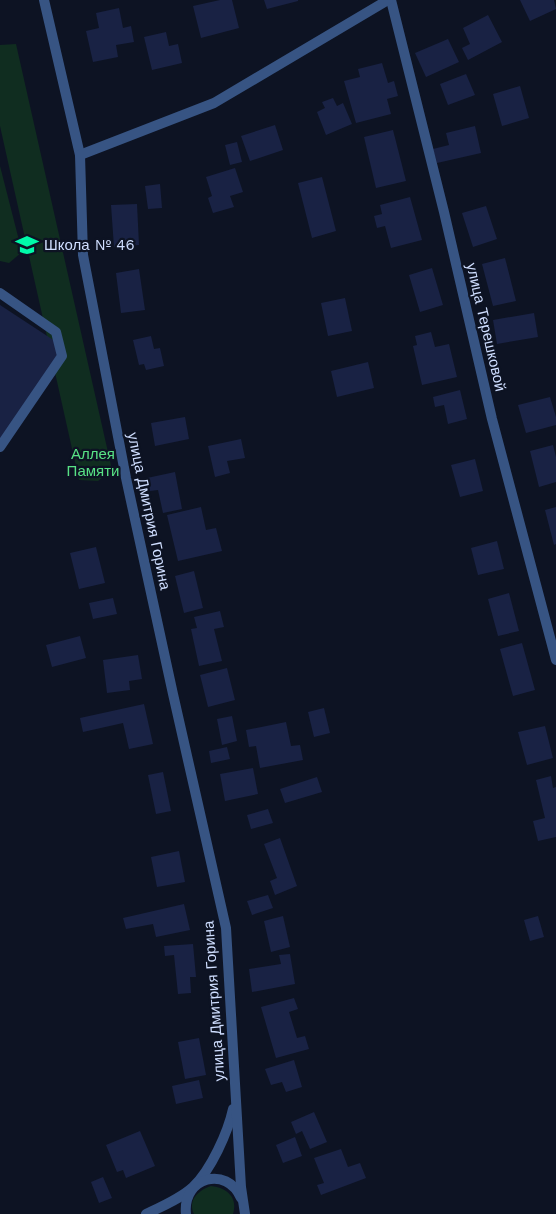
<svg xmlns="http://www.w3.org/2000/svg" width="556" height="1214" font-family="'Work Sans',sans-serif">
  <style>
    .green { fill: #102d20 }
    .building { fill: #192244 }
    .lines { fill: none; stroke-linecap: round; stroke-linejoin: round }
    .service { stroke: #375483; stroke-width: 10 }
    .minor { stroke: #375483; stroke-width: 10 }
    .labels { text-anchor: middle; stroke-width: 4.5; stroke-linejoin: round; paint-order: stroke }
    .poi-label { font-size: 15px; fill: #cfdeff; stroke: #0d1323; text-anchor: start }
    .street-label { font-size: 15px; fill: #cfdeff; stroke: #0d1323 }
    .park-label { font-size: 15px; fill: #58e285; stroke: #0d1323 }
  </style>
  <rect width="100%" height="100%" fill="#0d1323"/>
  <g class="green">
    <path d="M16,44L112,470L98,481L79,480L0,126V45Z"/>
    <path d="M0,166L22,252L9,263L0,261Z"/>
    <path d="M211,1186C227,1188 238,1197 233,1214H194C187,1200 199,1190 211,1186Z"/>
  </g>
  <g class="building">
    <path d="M220,0H232L239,28L201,38L193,6Z"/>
    <path d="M264,0H298V1L267,9Z"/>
    <path d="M520,0H554L556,9L530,21Z"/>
    <path d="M119,8L123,28L131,26L134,42L116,45L118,57L93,62L86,31L99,28L96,13Z"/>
    <path d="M488,15L502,42L468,60L462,48L470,44L463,28Z"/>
    <path d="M166,32L169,46L178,44L182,63L152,70L144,37Z"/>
    <path d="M448,39L459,62L426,77L415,53Z"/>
    <path d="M382,63L388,83L394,81L398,96L387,99L391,114L356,123L344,81L360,77L358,69Z"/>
    <path d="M466,74L475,95L448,105L440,84Z"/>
    <path d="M520,86L529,118L502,126L493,94Z"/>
    <path d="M333,98L337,106L343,103L352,124L326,135L317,112L325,108L322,102Z"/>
    <path d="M275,125L283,150L250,161L241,136Z"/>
    <path d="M475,126L481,153L437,163L433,149L449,145L446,133Z"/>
    <path d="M393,130L406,181L376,188L364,137Z"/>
    <path d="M237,142L242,162L230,165L225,145Z"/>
    <path d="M235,168L243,192L230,196L234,207L213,213L208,198L212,196L206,177Z"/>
    <path d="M322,177L336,231L312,238L298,183Z"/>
    <path d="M160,184L162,208L148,209L145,186Z"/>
    <path d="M410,197L422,240L391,248L385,226L377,228L374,216L382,214L380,205Z"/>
    <path d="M137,204L139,245L114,247L111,205Z"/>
    <path d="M486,206L497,239L473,247L462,213Z"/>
    <path d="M505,258L516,301L493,306L482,264Z"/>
    <path d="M432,268L443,305L420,312L409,275Z"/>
    <path d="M139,269L145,310L121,313L116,273Z"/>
    <path d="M345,298L352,331L328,336L321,303Z"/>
    <path d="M0,305L64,347L0,443Z"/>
    <path d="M534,313L538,337L497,344L493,320Z"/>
    <path d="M431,332L435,347L449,344L457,377L422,385L413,346L417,345L415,336Z"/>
    <path d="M151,336L154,349L160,348L164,366L146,370L144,364L139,365L133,340Z"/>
    <path d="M368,362L374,388L337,397L331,371Z"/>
    <path d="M460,390L467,419L448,424L444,405L435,407L433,397Z"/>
    <path d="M550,397L556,417V425L526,433L518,405Z"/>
    <path d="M185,417L189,439L155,446L151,423Z"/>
    <path d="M241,439L245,458L227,461L230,473L215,477L208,446Z"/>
    <path d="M553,445L556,457V482L539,487L530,451Z"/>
    <path d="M475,459L483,491L460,497L451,465Z"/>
    <path d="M175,472L182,509L163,513L158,490L150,491L147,478Z"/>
    <path d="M201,507L206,530L216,528L222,551L178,561L167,515Z"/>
    <path d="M556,507V544L554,545L545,510Z"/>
    <path d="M497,541L504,569L478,575L471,548Z"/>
    <path d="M96,547L105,583L79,589L70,553Z"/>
    <path d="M194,571L203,608L184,613L175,576Z"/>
    <path d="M509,593L519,631L498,636L488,599Z"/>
    <path d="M113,598L117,614L93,619L89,603Z"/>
    <path d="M220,611L224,627L214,629L222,661L199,666L191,629L197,628L194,617Z"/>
    <path d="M80,636L86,658L52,667L46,645Z"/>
    <path d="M522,643L535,690L513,696L500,649Z"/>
    <path d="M138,655L142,679L129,681L130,690L107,693L103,660Z"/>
    <path d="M227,668L235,700L208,707L200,675Z"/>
    <path d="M144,704L153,744L129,749L123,723L83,732L80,718Z"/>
    <path d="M324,708L330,733L314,737L308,712Z"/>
    <path d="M232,716L237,741L222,745L217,719Z"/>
    <path d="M286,722L291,746L300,745L303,760L260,768L256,746L249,747L246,730Z"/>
    <path d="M545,726L553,758L527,765L518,732Z"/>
    <path d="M227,747L230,759L211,763L209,751Z"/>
    <path d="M253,768L258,794L225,801L220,774Z"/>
    <path d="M163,772L171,811L156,814L148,775Z"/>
    <path d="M551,776L553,788L556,787V837L538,841L533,821L545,818L536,780Z"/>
    <path d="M317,777L322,792L285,803L280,789Z"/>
    <path d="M268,809L273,823L251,829L247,815Z"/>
    <path d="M280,838L297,886L275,895L270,881L277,878L264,844Z"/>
    <path d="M179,851L185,882L157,887L151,857Z"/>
    <path d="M268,895L273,908L252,915L247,901Z"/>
    <path d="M184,904L190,930L156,937L153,924L126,929L123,918Z"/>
    <path d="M283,916L290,947L271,952L264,921Z"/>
    <path d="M538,916L544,937L530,941L524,920Z"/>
    <path d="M193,944L196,977H190L191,993L178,994L174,955L165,956L164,946Z"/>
    <path d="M290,954L295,984L252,992L249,969L281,964L279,955Z"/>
    <path d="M294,998L298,1009L289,1012L297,1038L305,1036L309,1049L276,1058L261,1007Z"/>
    <path d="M199,1038L206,1075L185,1079L178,1042Z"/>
    <path d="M294,1060L302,1087L286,1092L282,1082L271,1085L265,1069Z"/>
    <path d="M199,1080L203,1098L176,1104L172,1086Z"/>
    <path d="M314,1112L327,1142L310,1149L302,1131L296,1134L291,1122Z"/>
    <path d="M140,1131L155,1166L126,1178L123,1170L117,1172L106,1145Z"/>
    <path d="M295,1137L302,1156L283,1163L276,1145Z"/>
    <path d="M341,1149L348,1167L360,1163L366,1178L321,1195L317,1185L324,1183L314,1158Z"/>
    <path d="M103,1177L112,1198L99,1203L91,1182Z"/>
  </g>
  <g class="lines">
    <path class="service" d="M0,293L56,332L62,356L0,447"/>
    <g class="minor">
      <path d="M44,0L80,155"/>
      <path d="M391,0L444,212L492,419L556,660"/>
      <path d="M146,1214C161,1207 180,1199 193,1187C211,1170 228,1132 233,1109"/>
      <path d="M186,1214C182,1177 227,1165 241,1198"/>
      <path d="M245,1214L241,1187L226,928L173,694L126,478L83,255L80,155L214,103L388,0"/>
    </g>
  </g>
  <defs>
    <symbol id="school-bare" viewBox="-9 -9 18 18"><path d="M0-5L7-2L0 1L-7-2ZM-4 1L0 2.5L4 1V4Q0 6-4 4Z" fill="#00faa9" stroke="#0d1323" stroke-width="2.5" paint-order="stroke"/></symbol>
  </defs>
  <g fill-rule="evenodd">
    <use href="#school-bare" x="11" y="229" width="32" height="32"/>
  </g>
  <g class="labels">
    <g class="poi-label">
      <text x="44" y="250">Школа № 46</text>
    </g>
    <g class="street-label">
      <text transform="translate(486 327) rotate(77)" y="5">улица Терешковой</text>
      <text transform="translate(149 511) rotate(78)" y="5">улица Дмитрия Горина</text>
      <text transform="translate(214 1001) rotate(-94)" y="5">улица Дмитрия Горина</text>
    </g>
    <g class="park-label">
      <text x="93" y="459">Аллея<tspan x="93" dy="17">Памяти</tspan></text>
    </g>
  </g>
</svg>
